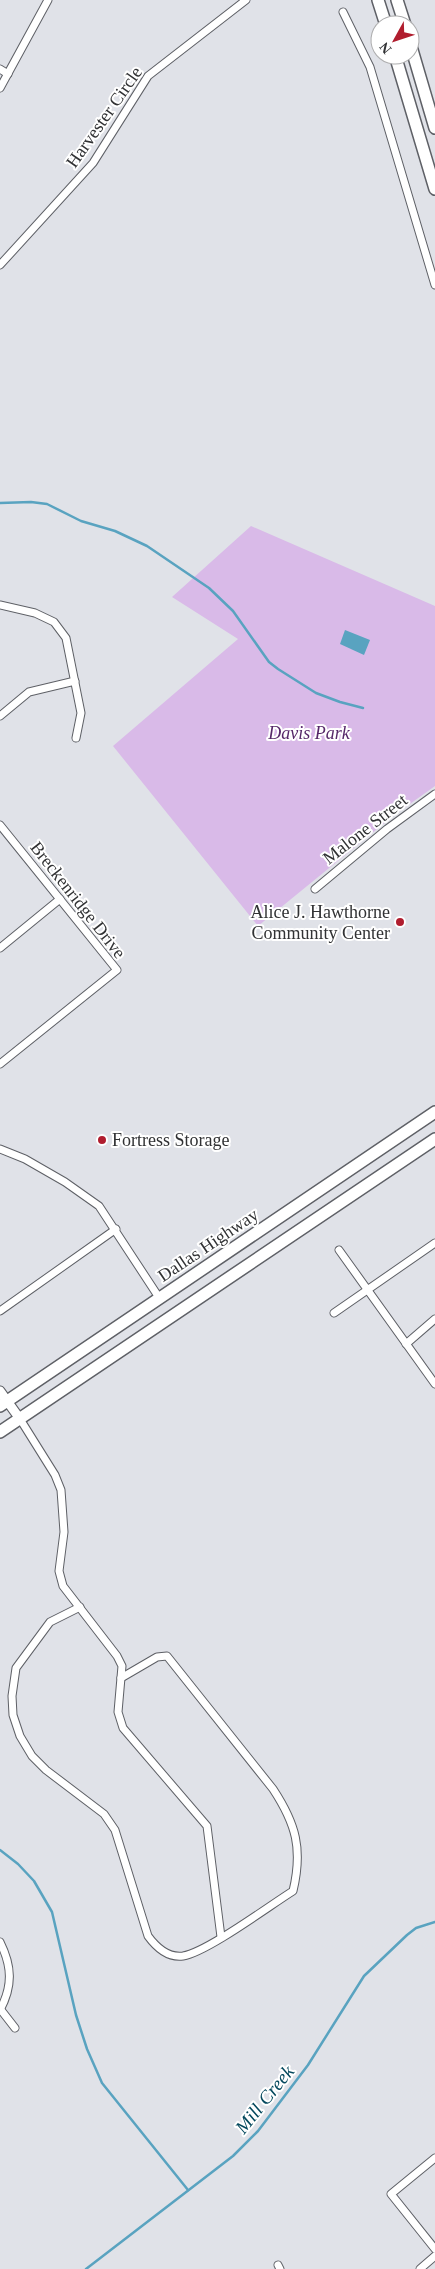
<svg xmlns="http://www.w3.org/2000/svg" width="435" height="2269" font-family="'Times New Roman',serif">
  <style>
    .green { fill: #d9bae8 }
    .water { fill: #59a3c0 }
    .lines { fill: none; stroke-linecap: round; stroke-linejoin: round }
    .stream { stroke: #59a3c0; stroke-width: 2.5 }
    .minor-casing { stroke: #5e6066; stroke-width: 9 }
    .tertiary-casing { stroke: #5e6066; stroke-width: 11 }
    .primary-casing { stroke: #5e6066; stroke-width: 14 }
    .minor { stroke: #fff; stroke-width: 7 }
    .tertiary { stroke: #fff; stroke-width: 9 }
    .primary { stroke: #fff; stroke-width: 11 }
    .poi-dot { fill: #b01d2e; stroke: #fff; stroke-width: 2 }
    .labels { text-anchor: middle; stroke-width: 4; stroke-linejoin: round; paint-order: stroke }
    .street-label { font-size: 18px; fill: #313234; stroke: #fff }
    .park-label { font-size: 18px; font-style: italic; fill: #562869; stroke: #fff }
    .poi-label { font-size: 18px; fill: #313234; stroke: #fff; text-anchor: end }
    .water-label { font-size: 19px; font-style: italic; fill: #04485d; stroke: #fff }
  </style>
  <rect width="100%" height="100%" fill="#e0e2e8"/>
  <path class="green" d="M251,526L435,606V786L393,816L258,926L113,746L238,639L172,597Z"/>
  <path class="water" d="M345,630L370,640L364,655L340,644Z"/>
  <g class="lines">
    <g class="stream">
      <path d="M0,503L31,502L47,504L81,521L115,531L147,546L209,588L233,611L269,662L278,669L316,693L340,702L363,708"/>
      <path d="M0,1850L18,1864L34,1881L52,1912L76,2015L87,2049L102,2083L188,2190"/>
      <path d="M86,2269L233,2156L258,2131L308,2065L364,1976L407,1935L416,1928L435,1922"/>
    </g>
    <defs>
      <g id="minor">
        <path d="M343,12L370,67L435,285"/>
        <path d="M0,69L8,74"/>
        <path d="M0,88L48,0"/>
        <path d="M0,265L93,163L148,76L246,0"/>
        <path d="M0,605L35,613L54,622L66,638L81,713L76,738"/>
        <path d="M0,716L29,692L75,681"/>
        <path d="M0,825L117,970L0,1064"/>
        <path d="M315,889L387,829L435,794"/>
        <path d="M0,948L60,899"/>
        <path d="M0,1149L25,1159L65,1182L99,1206L160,1299"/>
        <path d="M339,1250L435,1384"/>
        <path d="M0,1311L116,1229"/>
        <path d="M334,1313L435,1243"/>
        <path d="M406,1344L435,1319"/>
        <path d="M20,1419L55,1475L61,1490L64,1532L59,1571L63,1586L117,1656L122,1666L118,1712L123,1728L207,1826L221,1937"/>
        <path d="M80,1607L50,1622L16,1668L12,1696L13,1715L20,1736L32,1756L46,1770L104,1814L115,1830L148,1936C156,1947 168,1958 183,1956C207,1952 269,1906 293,1891C303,1849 296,1824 273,1789L167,1656L157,1657L121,1678"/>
        <path d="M0,1942C12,1966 13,1986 0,2010"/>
        <path d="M1,2010L15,2028"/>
        <path d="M435,2158L391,2194L435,2249"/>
        <path d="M278,2265L280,2269"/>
        <path d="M420,2269L435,2256"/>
      </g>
      <path id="tertiary" d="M0,1391L20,1419"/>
      <g id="primary">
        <path d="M378,0L386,25"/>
        <path d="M397,0L405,25"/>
        <path d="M410,43L435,128"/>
        <path d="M395,55L435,189"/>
        <path d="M0,1406L435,1112"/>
        <path d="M0,1432L435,1139"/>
      </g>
    </defs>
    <use href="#minor" class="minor-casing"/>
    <use href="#tertiary" class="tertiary-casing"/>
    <use href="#primary" class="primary-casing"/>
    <use href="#minor" class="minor"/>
    <use href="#tertiary" class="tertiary"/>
    <use href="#primary" class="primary"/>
  </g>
  <g class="poi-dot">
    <circle cx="400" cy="922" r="5"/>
    <circle cx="102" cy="1140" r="5"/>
  </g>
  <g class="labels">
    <g class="street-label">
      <text transform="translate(104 117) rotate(-55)" y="6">Harvester Circle</text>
      <text transform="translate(365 829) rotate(-38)" y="6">Malone Street</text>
      <text transform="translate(78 900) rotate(52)" y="6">Breckenridge Drive</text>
      <text transform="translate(208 1245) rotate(-34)" y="6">Dallas Highway</text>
    </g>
    <g class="park-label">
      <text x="309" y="739">Davis Park</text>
    </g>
    <g class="poi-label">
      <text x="390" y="918">Alice J. Hawthorne<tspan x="390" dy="21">Community Center</tspan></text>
      <text x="112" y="1146" text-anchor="start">Fortress Storage</text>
    </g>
    <g class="water-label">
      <text transform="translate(264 2099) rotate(-51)" y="7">Mill Creek</text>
    </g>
  </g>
  <g transform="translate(395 40) rotate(230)"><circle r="24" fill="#ffffff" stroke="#adadae"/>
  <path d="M0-4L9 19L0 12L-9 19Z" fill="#b01d2e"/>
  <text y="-8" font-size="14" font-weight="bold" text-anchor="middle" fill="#313234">N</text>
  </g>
</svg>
